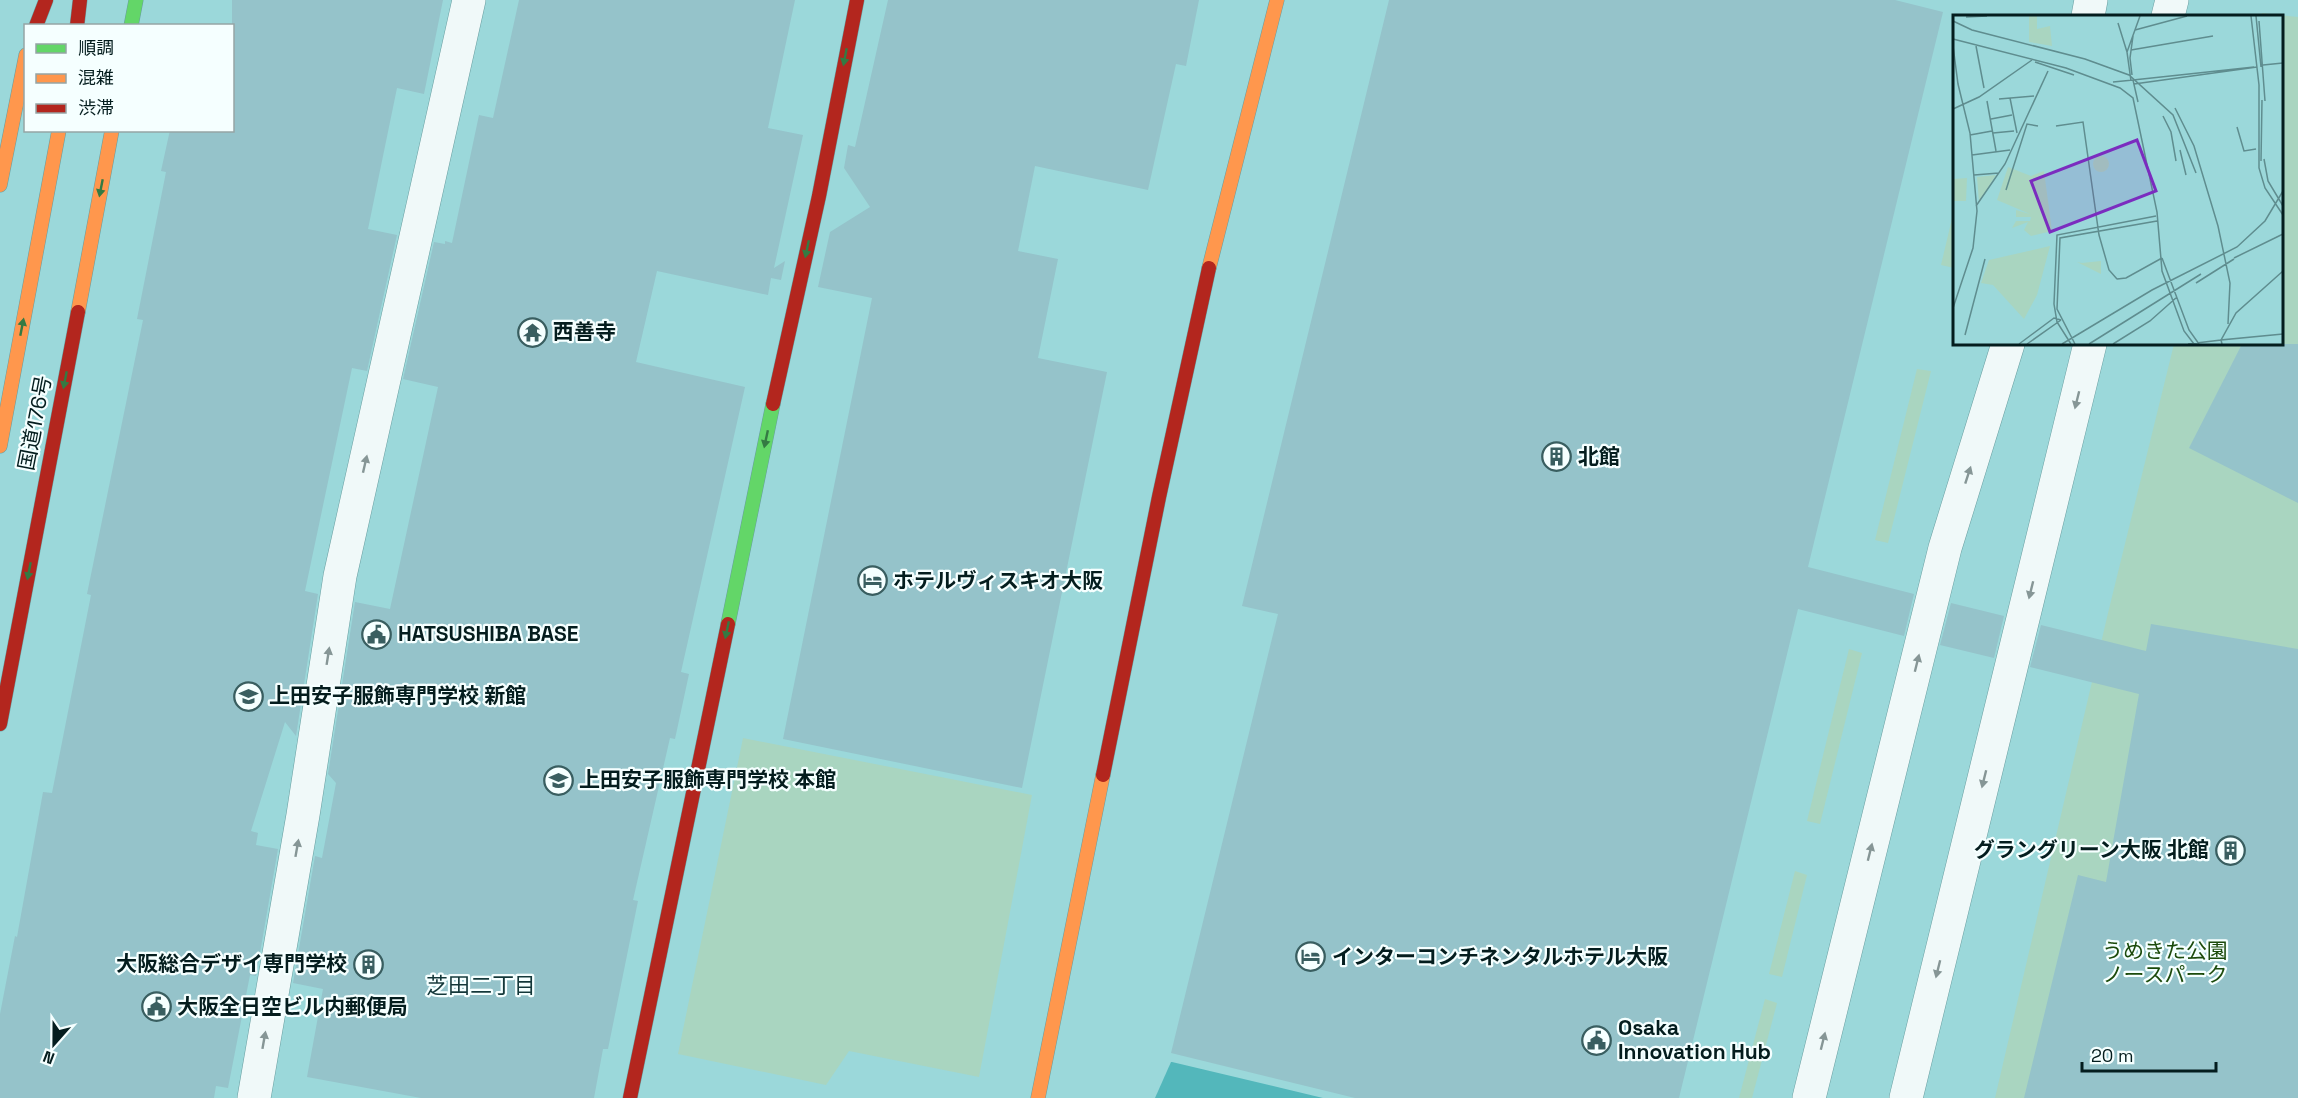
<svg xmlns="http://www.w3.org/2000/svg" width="2298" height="1098" font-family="'Space Grotesk','Noto Sans JP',sans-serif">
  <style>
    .green { fill: #a9d5c0 }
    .water { fill: #53b7bb }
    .building { fill: #95c3ca }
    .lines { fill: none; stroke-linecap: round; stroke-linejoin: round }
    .street-casing { stroke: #689ea0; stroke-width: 34 }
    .fast-casing { stroke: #689ea0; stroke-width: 15 }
    .slow-casing { stroke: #689ea0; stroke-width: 15 }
    .jam-casing { stroke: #689ea0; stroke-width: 15 }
    .street { stroke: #f0f9f9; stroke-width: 33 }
    .fast { stroke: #63d668; stroke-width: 14 }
    .slow { stroke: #ff974d; stroke-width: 14 }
    .jam { stroke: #b3261e; stroke-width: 14 }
    .oneway { fill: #347a43 }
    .oneway2 { fill: #869696 }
    .labels { text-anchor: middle; stroke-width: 4.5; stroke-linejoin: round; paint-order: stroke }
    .poi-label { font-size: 21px; font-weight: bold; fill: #041d1e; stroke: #f5ffff; text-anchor: start }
    .street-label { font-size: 21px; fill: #041d1e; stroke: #f5ffff }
    .park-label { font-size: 21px; fill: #1b4a0b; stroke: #f5ffff }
    .neighbourhood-label { font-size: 22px; fill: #133739; stroke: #f5ffff }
    .inset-road { fill: none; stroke: #5f8d8f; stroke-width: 1.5 }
    .view { fill: #7b2cbf; fill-opacity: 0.15; stroke: #7b2cbf; stroke-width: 3 }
    .inset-edge { fill: none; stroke: #041d1e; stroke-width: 3 }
  </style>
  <rect width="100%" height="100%" fill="#9bd8da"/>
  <g class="green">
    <path d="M2262,13L2298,17V1098H1995L2108,613L2174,344H2282V16H2261Z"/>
    <path d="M1954,210V268L1941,265Z"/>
    <path d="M1917,369L1931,371L1888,543L1875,540Z"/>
    <path d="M1849,649L1862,653L1820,824L1807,821Z"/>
    <path d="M743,738L1032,795L979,1077L849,1051L826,1085L678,1054Z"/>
    <path d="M1795,871L1807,875L1782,977L1769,974Z"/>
    <path d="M1765,999L1777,1003L1752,1098H1739Z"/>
  </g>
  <path class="water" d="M1171,1062H1172L1323,1098H1155Z"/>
  <g class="building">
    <path d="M232,0H443L424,94L397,88L368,229L397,235L367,371L352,368L305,591L318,594L296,736L285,722L251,831L258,833L256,845L278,849L256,976L250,975L228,1088L216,1086L214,1098H0V1014L15,936L17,937L43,792L52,793L91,595L87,594L143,320L137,319L166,172L161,171L170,130H232Z"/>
    <path d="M519,0H795L768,128L803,135L774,268L785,261L781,280L771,278L768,295L657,271L636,362L745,387L681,672L689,674L675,739L670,738L633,900L638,901L608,1049H603L594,1098H421L307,1077L323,989L293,983L315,856L322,858L336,783L328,774L355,602L390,609L438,387L403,379L434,242L445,244V241L452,243L479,115L493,118Z"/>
    <path d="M888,0H1199L1186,66L1176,64L1148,190L1035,166L1018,251L1058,259L1038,358L1107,372L1022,788L783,739L872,298L818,287L830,232L870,207L844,168L848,145L855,147Z"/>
    <path d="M1389,0H1895L1943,12L1808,567L1914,594L1904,636L1798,609L1679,1098H1355L1171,1053L1278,614L1242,606Z"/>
    <path d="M2242,344H2298V503L2189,448Z"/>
    <path d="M1951,603L2004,616L1994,658L1940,645Z"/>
    <path d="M2151,624L2298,649V1098H2024L2078,875L2106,882L2139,694L2030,667L2041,625L2146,651Z"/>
  </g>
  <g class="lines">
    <defs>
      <g id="street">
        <path d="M2088,16L2091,0"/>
        <path d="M2168,16L2172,0"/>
        <path d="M254,1098L303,815L340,576L469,0"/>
        <path d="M1809,1098L1945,548L2008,344"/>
        <path d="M1906,1098L2090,344"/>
      </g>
      <g id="fast">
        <path d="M131,26L136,0"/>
        <path d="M728,624L773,404"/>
      </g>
      <g id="slow">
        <path d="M0,185L26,55"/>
        <path d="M1209,268L1277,0"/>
        <path d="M78,312L112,130"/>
        <path d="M0,446L59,130"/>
        <path d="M1038,1098L1103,775"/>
      </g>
      <g id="jam">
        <path d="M36,26L46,0"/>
        <path d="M77,26L80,0"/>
        <path d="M773,404L819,196L857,0"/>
        <path d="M0,724L78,312"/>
        <path d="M1103,775L1159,497L1209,268"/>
        <path d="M630,1098L728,624"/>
      </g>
    </defs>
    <use href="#street" class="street-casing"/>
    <use href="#fast" class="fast-casing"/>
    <use href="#slow" class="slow-casing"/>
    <use href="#jam" class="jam-casing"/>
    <use href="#street" class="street"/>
    <use href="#fast" class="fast"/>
    <use href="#slow" class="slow"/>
    <use href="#jam" class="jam"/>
  </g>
  <defs><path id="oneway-solid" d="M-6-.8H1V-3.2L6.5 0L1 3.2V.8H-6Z" transform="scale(1.5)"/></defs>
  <g class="oneway">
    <use href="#oneway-solid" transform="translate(845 57) rotate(101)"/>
    <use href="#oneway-solid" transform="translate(101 188) rotate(101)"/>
    <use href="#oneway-solid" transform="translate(807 249) rotate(102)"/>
    <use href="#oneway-solid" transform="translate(22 327) rotate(-79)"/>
    <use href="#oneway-solid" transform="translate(65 380) rotate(101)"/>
    <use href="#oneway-solid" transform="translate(766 439) rotate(102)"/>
    <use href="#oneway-solid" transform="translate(29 571) rotate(101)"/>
    <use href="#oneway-solid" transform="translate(727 630) rotate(102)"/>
  </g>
  <g class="oneway2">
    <use href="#oneway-solid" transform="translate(2077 400) rotate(104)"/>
    <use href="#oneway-solid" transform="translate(365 464) rotate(-77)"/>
    <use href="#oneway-solid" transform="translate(1968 475) rotate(-72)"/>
    <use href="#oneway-solid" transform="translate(2031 590) rotate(104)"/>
    <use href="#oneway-solid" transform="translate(328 656) rotate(-81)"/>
    <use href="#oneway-solid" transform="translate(1917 663) rotate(-76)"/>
    <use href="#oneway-solid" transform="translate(1984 779) rotate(104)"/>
    <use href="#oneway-solid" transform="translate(297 848) rotate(-80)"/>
    <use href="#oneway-solid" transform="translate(1870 852) rotate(-76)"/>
    <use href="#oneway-solid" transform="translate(1938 969) rotate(104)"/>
    <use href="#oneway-solid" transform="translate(264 1040) rotate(-80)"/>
    <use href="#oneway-solid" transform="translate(1823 1041) rotate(-76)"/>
  </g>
  <defs>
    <symbol id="temple-ring" viewBox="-11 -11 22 22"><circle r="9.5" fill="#f5ffff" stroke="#395e60" stroke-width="1.5"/><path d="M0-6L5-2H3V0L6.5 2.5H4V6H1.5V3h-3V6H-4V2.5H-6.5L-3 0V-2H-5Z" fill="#395e60"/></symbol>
    <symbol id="building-ring" viewBox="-11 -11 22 22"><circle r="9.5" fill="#f5ffff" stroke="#395e60" stroke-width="1.5"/><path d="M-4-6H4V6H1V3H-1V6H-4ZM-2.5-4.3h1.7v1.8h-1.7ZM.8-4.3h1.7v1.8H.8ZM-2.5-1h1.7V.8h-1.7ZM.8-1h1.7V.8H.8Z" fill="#395e60"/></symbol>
    <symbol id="hotel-ring" viewBox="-11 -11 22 22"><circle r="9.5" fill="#f5ffff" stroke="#395e60" stroke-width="1.5"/><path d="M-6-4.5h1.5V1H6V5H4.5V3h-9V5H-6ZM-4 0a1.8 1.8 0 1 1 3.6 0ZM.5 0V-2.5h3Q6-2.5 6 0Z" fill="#395e60"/></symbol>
    <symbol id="civic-ring" viewBox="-11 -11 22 22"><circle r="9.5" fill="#f5ffff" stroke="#395e60" stroke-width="1.5"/><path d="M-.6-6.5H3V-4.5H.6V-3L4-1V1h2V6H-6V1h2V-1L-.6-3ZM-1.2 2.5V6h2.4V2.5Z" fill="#395e60"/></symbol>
    <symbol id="university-ring" viewBox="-11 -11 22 22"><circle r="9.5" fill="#f5ffff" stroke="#395e60" stroke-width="1.5"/><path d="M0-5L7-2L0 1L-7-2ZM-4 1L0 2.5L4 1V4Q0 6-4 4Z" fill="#395e60"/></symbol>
  </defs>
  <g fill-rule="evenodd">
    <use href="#temple-ring" x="516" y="316" width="33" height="33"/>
    <use href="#building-ring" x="1540" y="440" width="33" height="33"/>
    <use href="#hotel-ring" x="856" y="564" width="33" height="33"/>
    <use href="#civic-ring" x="360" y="618" width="33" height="33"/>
    <use href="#university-ring" x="232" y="680" width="33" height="33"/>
    <use href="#university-ring" x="542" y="764" width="33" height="33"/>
    <use href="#building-ring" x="2214" y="834" width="33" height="33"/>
    <use href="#hotel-ring" x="1294" y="940" width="33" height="33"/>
    <use href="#building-ring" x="352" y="948" width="33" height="33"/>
    <use href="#civic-ring" x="140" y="990" width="33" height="33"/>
    <use href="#civic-ring" x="1580" y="1024" width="33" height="33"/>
  </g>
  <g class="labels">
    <g class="poi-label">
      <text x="553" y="339">西善寺</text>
      <text x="1578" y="464">北館</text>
      <text x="893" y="588">ホテルヴィスキオ大阪</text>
      <text x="398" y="641">HATSUSHIBA BASE</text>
      <text x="269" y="703">上田安子服飾専門学校 新館</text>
      <text x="579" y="787">上田安子服飾専門学校 本館</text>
      <text x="2209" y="857" text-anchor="end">グラングリーン大阪 北館</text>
      <text x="1332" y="964">インターコンチネンタルホテル大阪</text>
      <text x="347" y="971" text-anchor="end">大阪総合デザイ専門学校</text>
      <text x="177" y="1014">大阪全日空ビル内郵便局</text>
      <text x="1618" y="1035">Osaka<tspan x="1618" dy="24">Innovation Hub</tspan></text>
    </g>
    <g class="street-label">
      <text transform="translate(35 423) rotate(-79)" y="7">国道176号</text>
    </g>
    <g class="park-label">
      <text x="2165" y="958">うめきた公園<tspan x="2165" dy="24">ノースパーク</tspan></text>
    </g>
    <g class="neighbourhood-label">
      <text x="481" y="993">芝田二丁目</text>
    </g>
  </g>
  <g transform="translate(1953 15)">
    <rect width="330" height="330" fill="#9bd8da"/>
    <path d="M76,1H84V14L97,11L99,31L76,27ZM140 149a8 8 0 1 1 16 0a8 8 0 1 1-16 0ZM55,152L78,161L91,156L99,216L78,221L71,215L75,207L59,213L63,206H77L78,202H63V195L77,199L44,185ZM43,160L26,187L24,162ZM14,163L13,186H0V164ZM97,231L84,280L71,304L40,270L28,268L36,245ZM148,246V259L124,247L129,248Z" fill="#a9d5c0"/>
    <path class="inset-road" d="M298,1L306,70V153L312,173L330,200M303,1L308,52M13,2L34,1M0,6L19,15L132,44L176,60L220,100L243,158M306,6L312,86M165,8L174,37M182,15L234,1M0,24L113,53L167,73L180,83L204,197L209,256L231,316L241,329M0,31L5,69L17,118L24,196L20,233L0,293M23,31L31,73M178,35L260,21M82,47L121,60M310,50L330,48M179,60L177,43L180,21M180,65L301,52M178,66L174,37L187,1M160,67L180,65L185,87M181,69L304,52M57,83L64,118M46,84L81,81M34,86L43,136M222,93L241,131L265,211L277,268L275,309M0,94L26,82L79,45M210,101L218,117L223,146M38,104L59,100M103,111L130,107L146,220L156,255L164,264M284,112L291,136L303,134M40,118L61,116M17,120L39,116M227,135L233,160M19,140L57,135M311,144L315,166L330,191M308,146L309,85M21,160L46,158M53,175L74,109L85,111M23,191L52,149L95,56M209,243L236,315L246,329M281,243L330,219M164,264L173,263L209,243M243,268L281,244M12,320L32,244M66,329L101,303L108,305M74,329L108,305M109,329L199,275L284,232L312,206L330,176M118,329L104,307L101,289L104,220L203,201M122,329L104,294L107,223L204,206M136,329L248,259M160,329L197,306L224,282M235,329L268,325L283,298L330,256M269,329L268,325L330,319"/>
    <path class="view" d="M184,125L203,176L97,217L78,166Z"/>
    <rect width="330" height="330" class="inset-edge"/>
  </g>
  <rect x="24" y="24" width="210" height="108" fill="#f5ffff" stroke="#95a5a5" stroke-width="1.5"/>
  <rect x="36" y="44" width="30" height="9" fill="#63d668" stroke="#95a5a5" stroke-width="1.5"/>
  <text x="78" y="54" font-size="18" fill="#041d1e">順調</text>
  <rect x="36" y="74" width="30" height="9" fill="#ff974d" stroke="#95a5a5" stroke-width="1.5"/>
  <text x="78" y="84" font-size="18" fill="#041d1e">混雑</text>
  <rect x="36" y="104" width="30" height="9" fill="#b3261e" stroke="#95a5a5" stroke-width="1.5"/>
  <text x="78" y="114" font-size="18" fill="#041d1e">渋滞</text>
  <g transform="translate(54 1044) rotate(201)" stroke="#f5ffff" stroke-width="4.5" paint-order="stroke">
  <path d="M0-4.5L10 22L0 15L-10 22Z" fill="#041d1e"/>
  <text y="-9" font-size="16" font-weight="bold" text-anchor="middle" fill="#041d1e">N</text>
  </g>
  <path d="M2082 1062v9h134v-9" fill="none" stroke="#041d1e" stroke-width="3"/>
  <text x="2091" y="1062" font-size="18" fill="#041d1e" stroke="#f5ffff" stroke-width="4.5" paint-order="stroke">20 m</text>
</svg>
